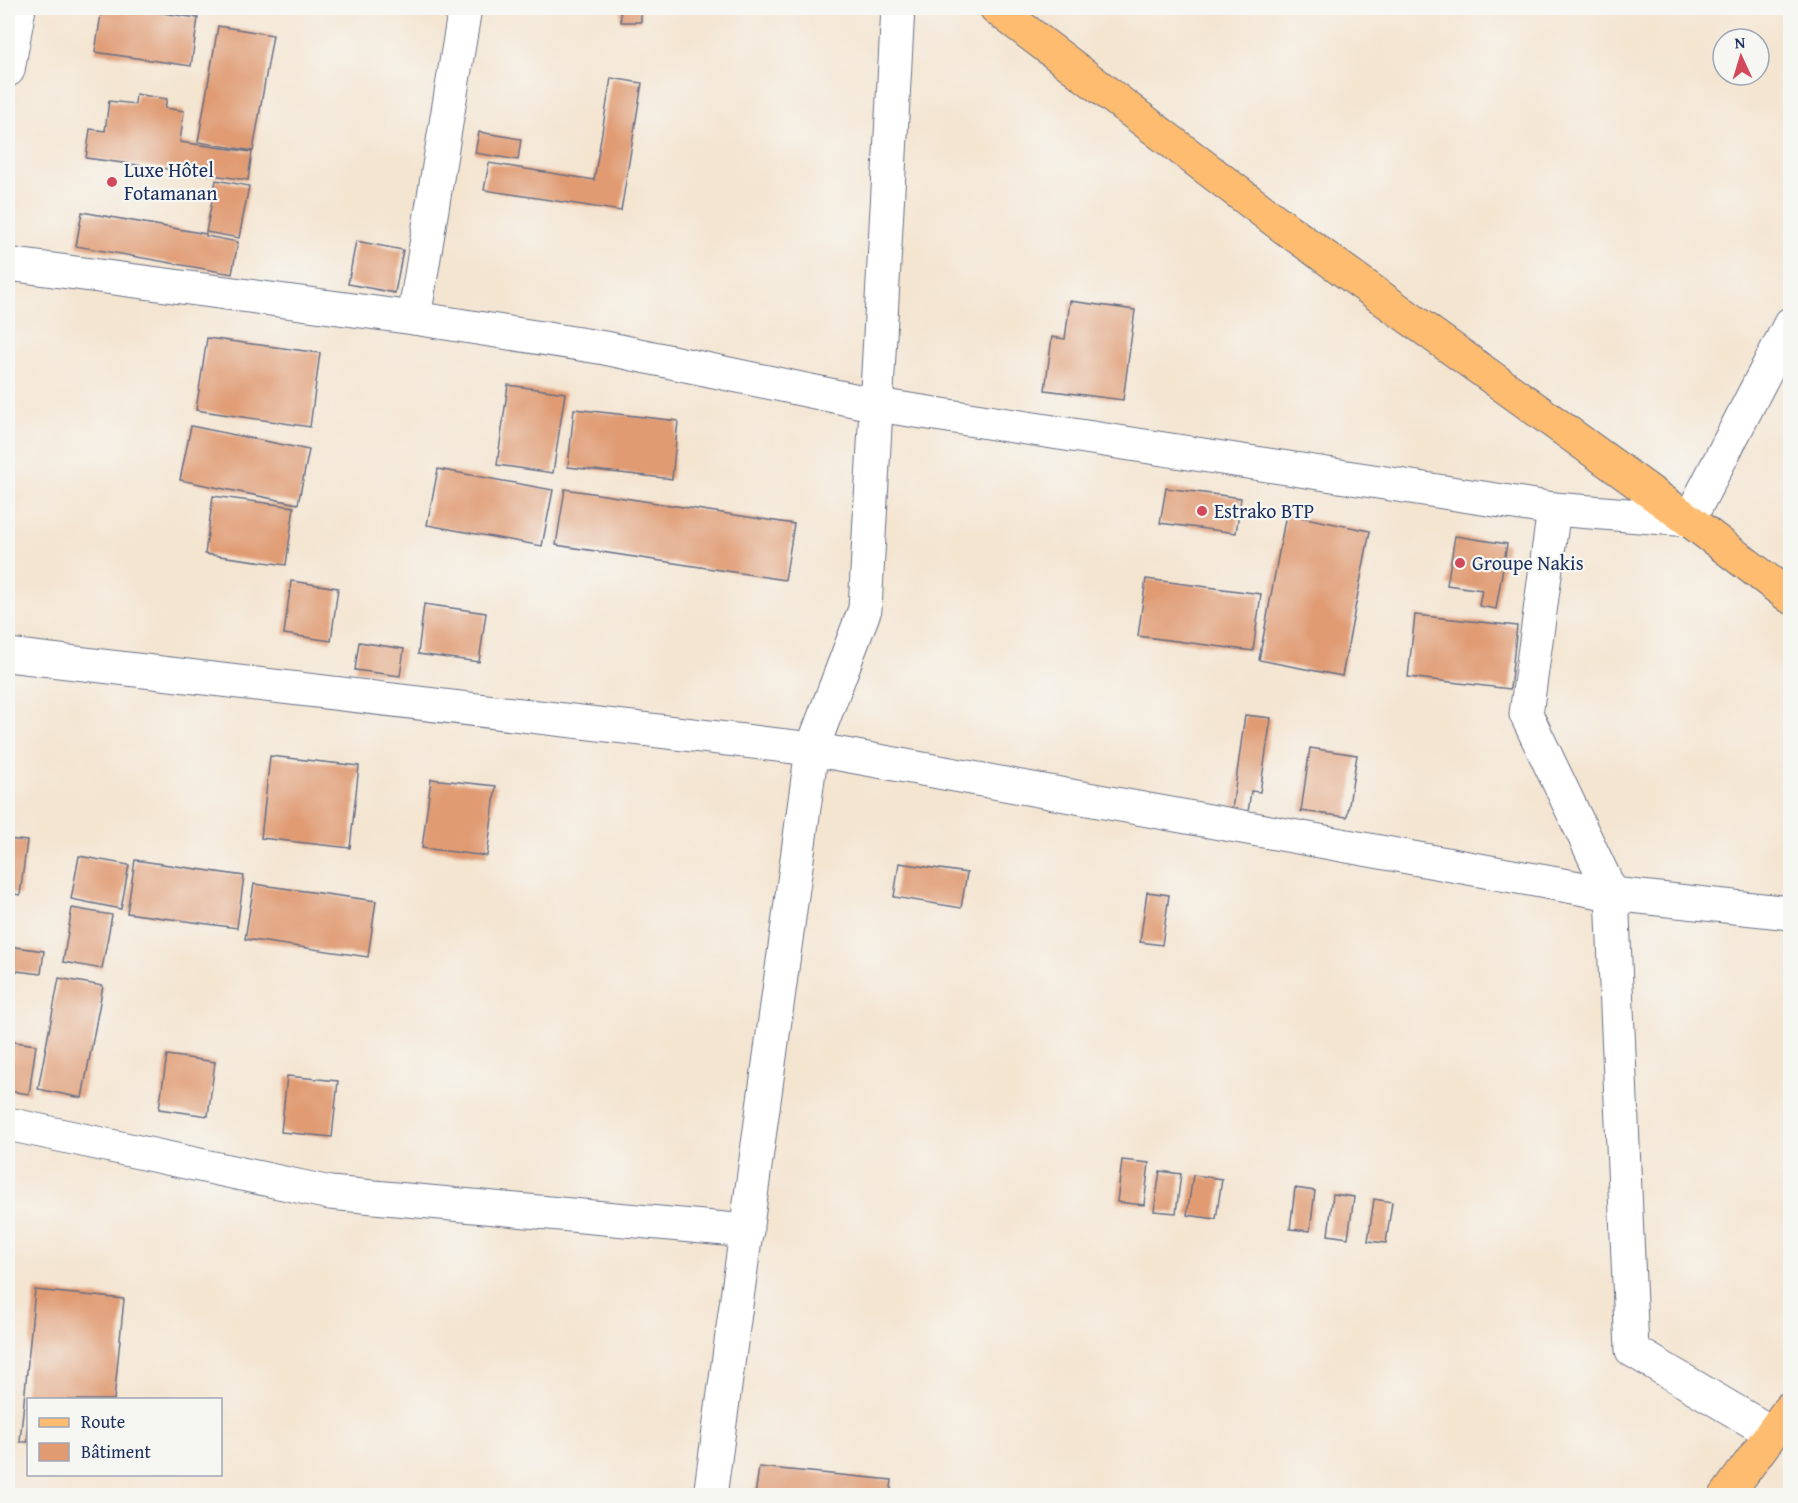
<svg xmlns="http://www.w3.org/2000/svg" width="1798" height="1503" font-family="'Gentium Book Plus',serif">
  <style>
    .building { fill: #e09b73 }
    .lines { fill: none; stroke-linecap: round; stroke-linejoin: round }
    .minor-casing { stroke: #676f86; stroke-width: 35 }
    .major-casing { stroke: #676f86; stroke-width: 35 }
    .minor { stroke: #fff; stroke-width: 33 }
    .major { stroke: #fdbc70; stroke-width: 33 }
    .poi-dot { fill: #d1495b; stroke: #f6f6f2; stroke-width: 2 }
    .labels { text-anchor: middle; stroke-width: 4.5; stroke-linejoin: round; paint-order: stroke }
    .poi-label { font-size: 20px; fill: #1b2f5e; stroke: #f6f6f2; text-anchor: start }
  </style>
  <rect width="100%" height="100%" fill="#f6f6f2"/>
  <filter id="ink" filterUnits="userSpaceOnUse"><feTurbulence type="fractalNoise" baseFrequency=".0167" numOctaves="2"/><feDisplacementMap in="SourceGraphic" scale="12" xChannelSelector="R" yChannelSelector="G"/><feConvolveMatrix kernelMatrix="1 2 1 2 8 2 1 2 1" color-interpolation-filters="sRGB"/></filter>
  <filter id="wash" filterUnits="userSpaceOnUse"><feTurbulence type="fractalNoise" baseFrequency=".008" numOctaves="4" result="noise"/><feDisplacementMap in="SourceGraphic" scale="24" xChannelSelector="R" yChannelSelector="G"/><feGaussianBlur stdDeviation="1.35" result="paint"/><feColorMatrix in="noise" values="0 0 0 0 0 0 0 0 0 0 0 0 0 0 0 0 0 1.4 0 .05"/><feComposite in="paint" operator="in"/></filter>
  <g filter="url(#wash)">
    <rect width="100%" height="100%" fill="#f4e5d1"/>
    <g id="blocks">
      <g class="building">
        <path d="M102,8H125L198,18L191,66L95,52Z"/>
        <path d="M620,8H641V22H621Z"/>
        <path d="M218,26L273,35L253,151L198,142Z"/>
        <path d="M611,78L642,83L621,211L484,190L489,163L594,180Z"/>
        <path d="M136,94L167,99L165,108L184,111L180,142L252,152L248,180L86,158L90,129L105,131L109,101L135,104Z"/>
        <path d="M479,132L521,139L518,160L475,153Z"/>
        <path d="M216,180L249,186L239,238L206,232Z"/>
        <path d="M82,212L206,234V236L238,242L232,274L76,246Z"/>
        <path d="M356,241L403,250L395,293L348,284Z"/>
        <path d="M1070,301L1135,310L1123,400L1045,390L1052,337L1065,339Z"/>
        <path d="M207,338L320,353L310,427L196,410Z"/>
        <path d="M508,385L565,393L553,473L497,465Z"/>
        <path d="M574,409L678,421L672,479L568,467Z"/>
        <path d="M191,426L309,450L298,504L180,480Z"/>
        <path d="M438,469L553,490L542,546L427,525Z"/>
        <path d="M1166,488L1241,498L1236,533L1160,523Z"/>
        <path d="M565,489L794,524L785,580L556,545Z"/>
        <path d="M213,496L294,507L286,565L205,554Z"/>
        <path d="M1286,514L1370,531L1342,676L1259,660Z"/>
        <path d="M1455,536L1507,544L1496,609L1479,606L1482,590L1447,585Z"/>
        <path d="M1146,579L1261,594L1253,651L1138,636Z"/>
        <path d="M291,581L338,588L331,641L284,634Z"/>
        <path d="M424,604L486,613L479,662L418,654Z"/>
        <path d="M1415,615L1517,626L1510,689L1408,677Z"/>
        <path d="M359,642L404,649L400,676L355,670Z"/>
        <path d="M1245,715L1271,718L1260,792L1251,791L1248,812L1232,810Z"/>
        <path d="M1310,748L1357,755L1347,817L1301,811Z"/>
        <path d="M270,756L359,766L350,848L261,838Z"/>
        <path d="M431,779L496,786L487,856L422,848Z"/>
        <path d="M8,839L27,841L20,895L8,893Z"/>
        <path d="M79,856L129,865L121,909L71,899Z"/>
        <path d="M135,860L244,876L237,928L127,913Z"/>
        <path d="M899,863L967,873L961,908L894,897Z"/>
        <path d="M254,884L376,901L368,957L245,939Z"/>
        <path d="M1147,892L1169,895L1162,945L1140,942Z"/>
        <path d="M72,908L112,915L102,969L63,962Z"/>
        <path d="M8,946L44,951L41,974L8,970Z"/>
        <path d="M59,978L103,986L82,1098L38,1089Z"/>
        <path d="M8,1041L36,1045L29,1094L8,1091Z"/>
        <path d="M167,1055L215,1062L208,1116L159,1109Z"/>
        <path d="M287,1076L338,1081L332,1137L281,1132Z"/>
        <path d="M1122,1160L1149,1163L1144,1205L1117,1202Z"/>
        <path d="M1160,1171L1181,1174L1176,1213L1154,1211Z"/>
        <path d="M1193,1175L1222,1179L1216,1219L1187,1215Z"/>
        <path d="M1295,1188L1315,1191L1310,1231L1290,1229Z"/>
        <path d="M1333,1194L1354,1197L1348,1238L1328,1235Z"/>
        <path d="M1374,1199L1392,1202L1386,1243L1368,1241Z"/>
        <path d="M35,1290L124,1299L114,1400H28V1442H20Z"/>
        <path d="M759,1467L892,1480L890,1496H755Z"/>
      </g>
    </g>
  </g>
  <g filter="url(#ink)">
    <use href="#blocks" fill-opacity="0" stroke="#676f86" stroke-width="1.5"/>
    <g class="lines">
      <defs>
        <g id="minor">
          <path d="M8,70L19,8"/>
          <path d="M8,264L414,318L605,348L877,405L1554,509L1689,520L1790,324"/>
          <path d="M414,318L465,8"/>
          <path d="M1554,509L1526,714L1612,894L1632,1350L1772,1433"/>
          <path d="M8,655L812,749L1612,894L1790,913"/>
          <path d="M8,1124L330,1193L747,1231"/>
          <path d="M710,1496L812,749L865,609L898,8"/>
        </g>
        <g id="major">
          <path d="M996,8L1285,228L1689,520L1790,597"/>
          <path d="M1726,1496L1790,1408"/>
        </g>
      </defs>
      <use href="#minor" class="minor-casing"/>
      <use href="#major" class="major-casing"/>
      <use href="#minor" class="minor"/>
      <use href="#major" class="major"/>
    </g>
  </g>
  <g class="poi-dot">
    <circle cx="112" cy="182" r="6"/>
    <circle cx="1202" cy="511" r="6"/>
    <circle cx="1460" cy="563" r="6"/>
  </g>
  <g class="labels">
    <g class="poi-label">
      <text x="124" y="177">Luxe Hôtel<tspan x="124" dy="23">Fotamanan</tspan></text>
      <text x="1214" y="518">Estrako BTP</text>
      <text x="1472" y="570">Groupe Nakis</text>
    </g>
  </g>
  <rect width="1798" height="1503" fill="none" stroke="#f6f6f2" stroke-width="30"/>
  <rect x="27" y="1398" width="195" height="78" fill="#f6f6f2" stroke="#9ea6b7" stroke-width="1.5"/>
  <rect x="39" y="1418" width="30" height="9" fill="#fdbc70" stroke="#9ea6b7" stroke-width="1.5"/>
  <text x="81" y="1428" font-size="18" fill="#1b2f5e">Route</text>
  <rect x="39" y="1443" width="30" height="18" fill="#e09b73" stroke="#9ea6b7" stroke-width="1.5"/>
  <text x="81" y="1458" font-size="18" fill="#1b2f5e">Bâtiment</text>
  <g transform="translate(1741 57) rotate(356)"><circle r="28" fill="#f6f6f2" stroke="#9ea6b7" stroke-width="1.5"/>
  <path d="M0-4.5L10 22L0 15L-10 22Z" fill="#d1495b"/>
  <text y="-9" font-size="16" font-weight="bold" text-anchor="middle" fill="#1b2f5e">N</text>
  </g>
</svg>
